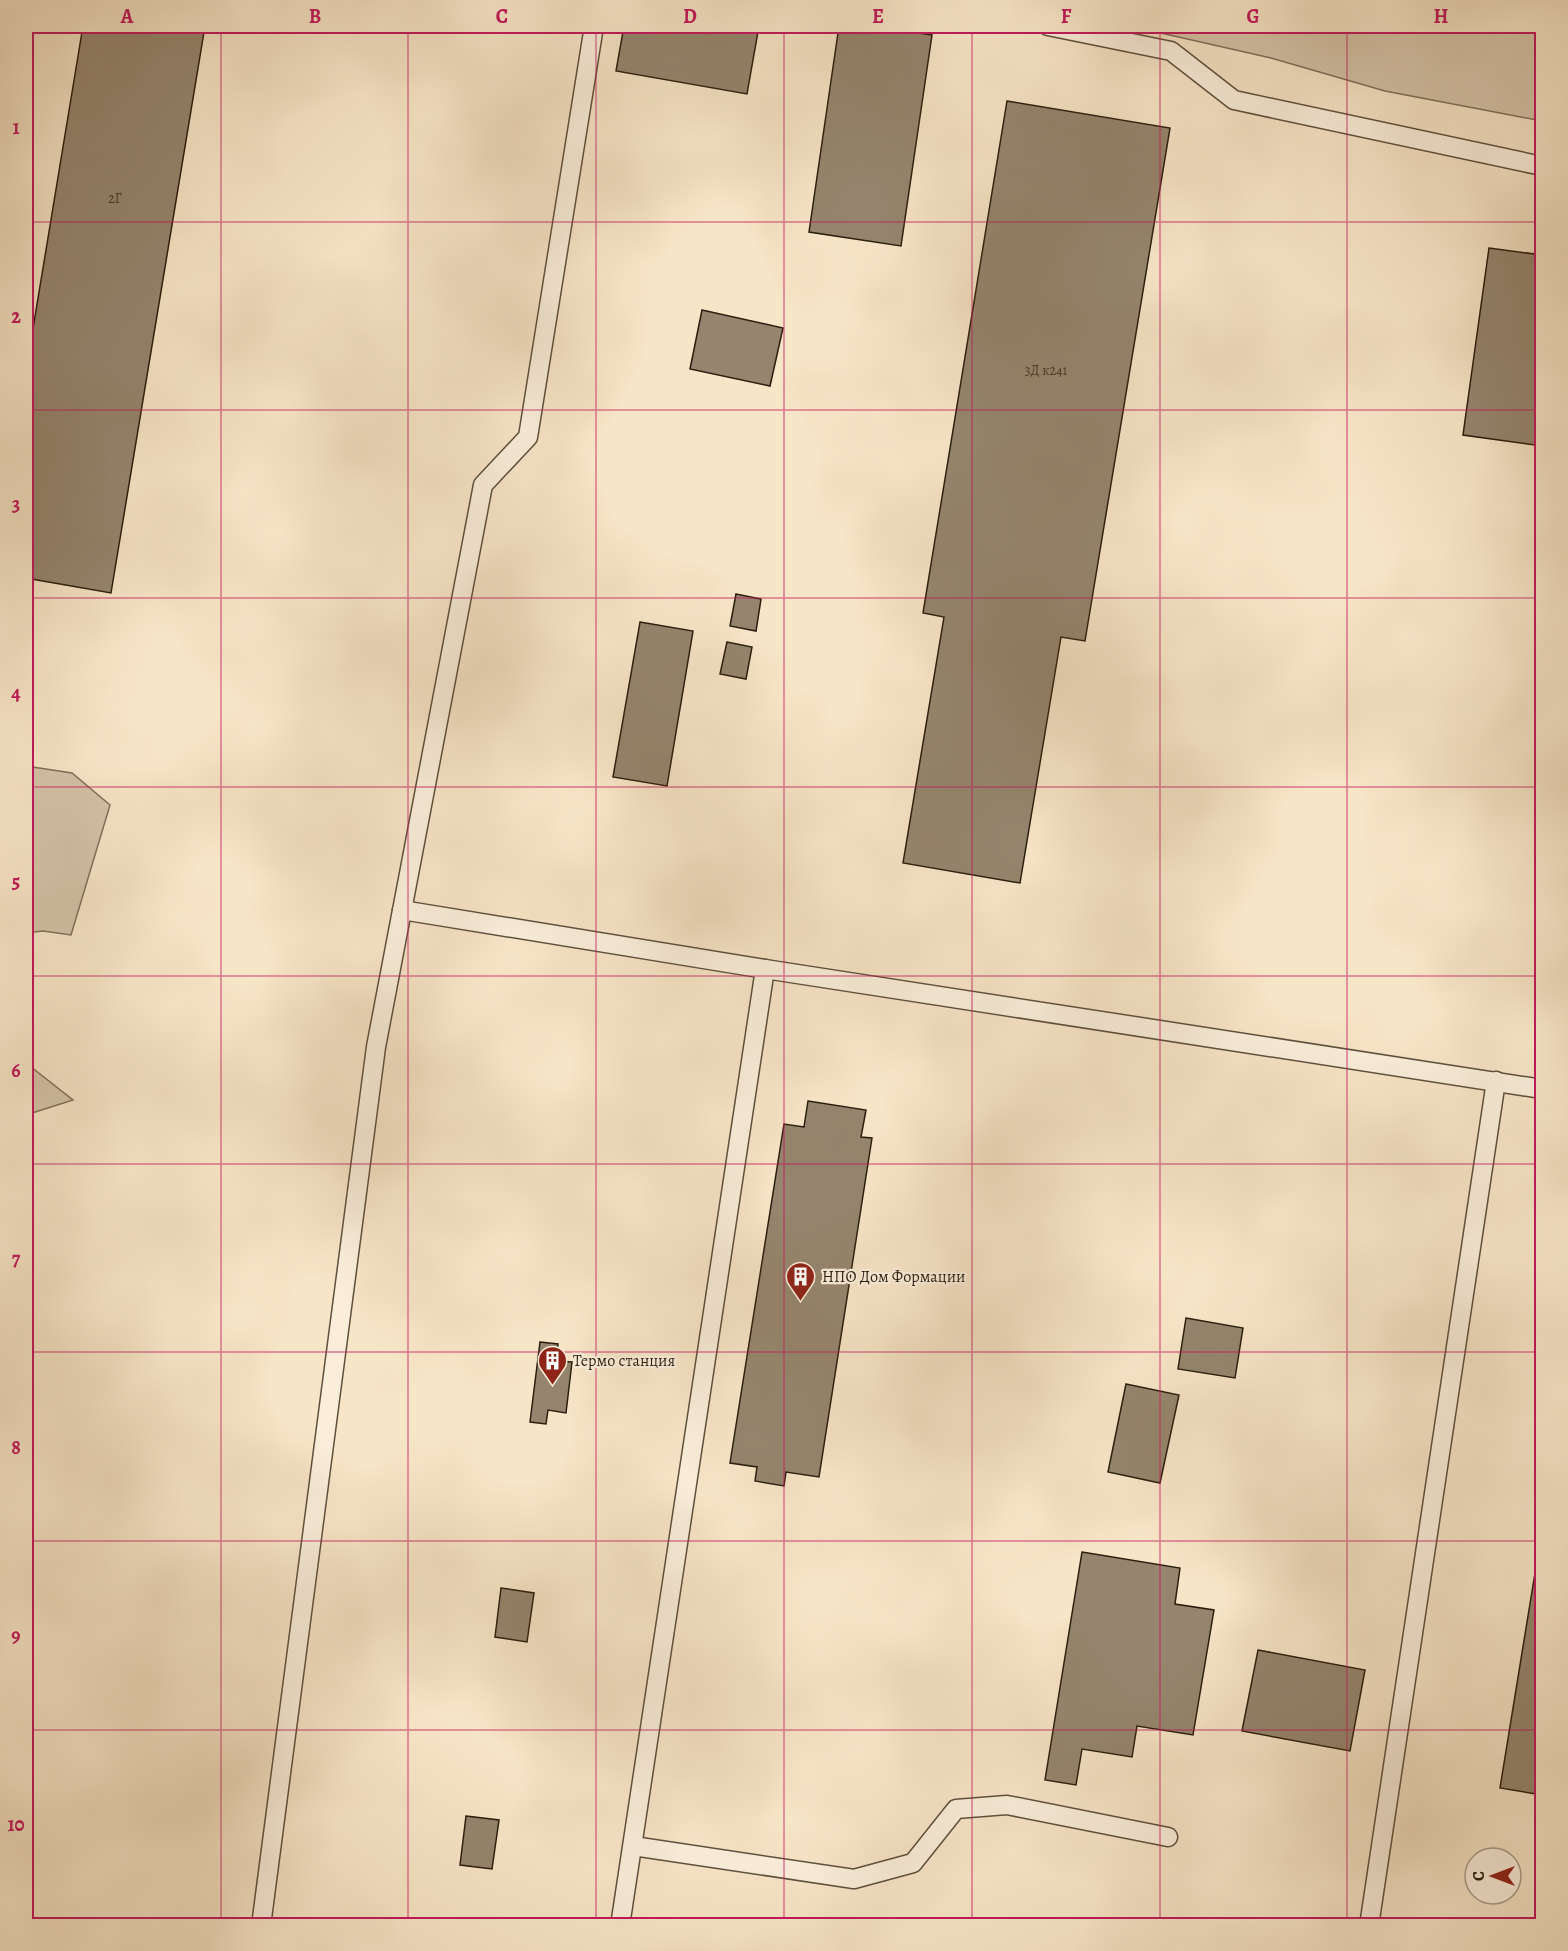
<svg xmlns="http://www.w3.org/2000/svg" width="1568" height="1951" font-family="Alegreya,serif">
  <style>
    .green { fill: #d4c3a8; stroke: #80705b; stroke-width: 1.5 }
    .building { fill: #95856e; stroke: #2b1e0e; stroke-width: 1.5 }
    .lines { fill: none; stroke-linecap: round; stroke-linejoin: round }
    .lane-casing { stroke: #5e503c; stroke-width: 21 }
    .lane { stroke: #faeedb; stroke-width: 18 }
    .grid { fill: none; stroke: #c2185b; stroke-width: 1.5; stroke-opacity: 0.55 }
    .labels { text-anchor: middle; stroke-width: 4.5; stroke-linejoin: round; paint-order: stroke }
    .number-label { font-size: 14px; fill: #463826 }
    .poi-label { font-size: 16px; fill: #2b1e0e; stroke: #faeedb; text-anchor: start }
    .neatline { fill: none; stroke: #c2185b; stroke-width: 2 }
    .grid-label { font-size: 20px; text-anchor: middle; font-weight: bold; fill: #c2185b }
  </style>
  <rect width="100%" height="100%" fill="#f7e5c7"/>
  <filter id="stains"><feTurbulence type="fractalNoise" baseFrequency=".00333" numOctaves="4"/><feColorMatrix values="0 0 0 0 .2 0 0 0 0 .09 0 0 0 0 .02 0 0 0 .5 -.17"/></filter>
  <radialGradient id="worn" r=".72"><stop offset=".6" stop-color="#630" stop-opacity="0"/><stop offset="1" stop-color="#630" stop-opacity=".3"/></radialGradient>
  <g class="green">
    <path d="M1130,26H1542V121L1385,91L1271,58Z"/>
    <path d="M26,766L72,773L110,805L71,935L43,931L26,933Z"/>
    <path d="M26,1063L73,1100L26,1115Z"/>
  </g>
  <g class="building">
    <path d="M83,26H205L111,593L26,578V371Z"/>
    <path d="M624,26H759L747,94L616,71Z"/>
    <path d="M839,26H871L932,35L901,246L809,232Z"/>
    <path d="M1007,101L1170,128L1085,641L1061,637L1020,883L903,863L944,617L923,613Z"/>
    <path d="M1489,248L1542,255V446L1463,435Z"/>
    <path d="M702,310L783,328L770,386L690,369Z"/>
    <path d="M736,594L761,599L756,631L730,626Z"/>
    <path d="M640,622L693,631L667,786L613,777Z"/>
    <path d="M727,642L752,647L746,679L720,674Z"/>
    <path d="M808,1101L866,1110L861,1137L872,1138L819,1477L786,1472L784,1486L755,1481L757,1467L730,1463L784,1124L804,1127Z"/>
    <path d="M1186,1318L1243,1328L1235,1378L1178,1369Z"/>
    <path d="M540,1342L558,1344L556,1361L572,1362L566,1413L548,1410L546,1424L530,1422Z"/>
    <path d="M1126,1384L1179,1395L1160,1483L1108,1472Z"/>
    <path d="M1542,1530V1795L1500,1788Z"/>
    <path d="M1082,1552L1180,1568L1175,1604L1214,1610L1193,1735L1137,1726L1132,1757L1082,1749L1076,1785L1045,1780Z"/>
    <path d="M501,1588L534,1593L527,1642L495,1637Z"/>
    <path d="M1258,1650L1365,1670L1350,1751L1242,1731Z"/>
    <path d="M466,1816L499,1820L492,1869L460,1865Z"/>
  </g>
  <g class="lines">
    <defs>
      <g id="lane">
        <path d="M1048,26L1171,51L1234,100L1542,166"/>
        <path d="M402,910L765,969L1542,1089"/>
        <path d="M633,1846L854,1879L913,1863L956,1809L1007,1805L1168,1837"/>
        <path d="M261,1926L376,1047L483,485L528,437L594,26"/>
        <path d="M620,1926L765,969"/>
        <path d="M1369,1926L1496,1081"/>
      </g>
    </defs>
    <use href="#lane" class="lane-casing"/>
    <use href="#lane" class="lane"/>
  </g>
  <path class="grid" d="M221,26V1926M408,26V1926M596,26V1926M784,26V1926M972,26V1926M1160,26V1926M1347,26V1926M26,222H1542M26,410H1542M26,598H1542M26,787H1542M26,976H1542M26,1164H1542M26,1352H1542M26,1541H1542M26,1730H1542"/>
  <defs>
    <symbol id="building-pin" viewBox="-11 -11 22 30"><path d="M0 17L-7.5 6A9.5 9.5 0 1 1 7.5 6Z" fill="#8f2418" stroke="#faeedb"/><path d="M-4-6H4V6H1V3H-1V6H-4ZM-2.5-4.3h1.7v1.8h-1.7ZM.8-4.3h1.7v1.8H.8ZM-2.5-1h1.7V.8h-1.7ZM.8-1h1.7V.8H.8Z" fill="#fff"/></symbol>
  </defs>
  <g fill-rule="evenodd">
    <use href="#building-pin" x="784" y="1260" width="33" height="45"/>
    <use href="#building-pin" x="536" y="1344" width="33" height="45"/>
  </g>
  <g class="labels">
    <g class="number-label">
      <text x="115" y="203">2Г</text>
      <text x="1046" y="375">3Д к241</text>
    </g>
    <g class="poi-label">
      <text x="822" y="1282">НПО Дом Формации</text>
      <text x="573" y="1366">Термо станция</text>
    </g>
  </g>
  <rect width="1568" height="1951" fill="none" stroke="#f7e5c7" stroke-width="66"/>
  <g transform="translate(1493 1876) rotate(270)"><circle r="28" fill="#faeedb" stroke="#a79b89" stroke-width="1.5"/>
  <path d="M0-4.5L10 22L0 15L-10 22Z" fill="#8f2418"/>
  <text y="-9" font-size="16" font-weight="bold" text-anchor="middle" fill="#2b1e0e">С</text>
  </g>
  <rect x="33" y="33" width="1502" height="1885" class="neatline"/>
  <g class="grid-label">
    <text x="127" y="23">A</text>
    <text x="315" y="23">B</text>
    <text x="502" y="23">C</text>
    <text x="690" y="23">D</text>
    <text x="878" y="23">E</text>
    <text x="1066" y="23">F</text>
    <text x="1253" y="23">G</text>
    <text x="1441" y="23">H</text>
    <text x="16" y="134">1</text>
    <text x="16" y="323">2</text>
    <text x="16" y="511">3</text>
    <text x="16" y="700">4</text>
    <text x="16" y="888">5</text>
    <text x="16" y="1077">6</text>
    <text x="16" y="1265">7</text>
    <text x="16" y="1454">8</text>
    <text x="16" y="1642">9</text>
    <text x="16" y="1831">10</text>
  </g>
  <rect width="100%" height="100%" filter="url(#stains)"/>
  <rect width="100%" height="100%" fill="url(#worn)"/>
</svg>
